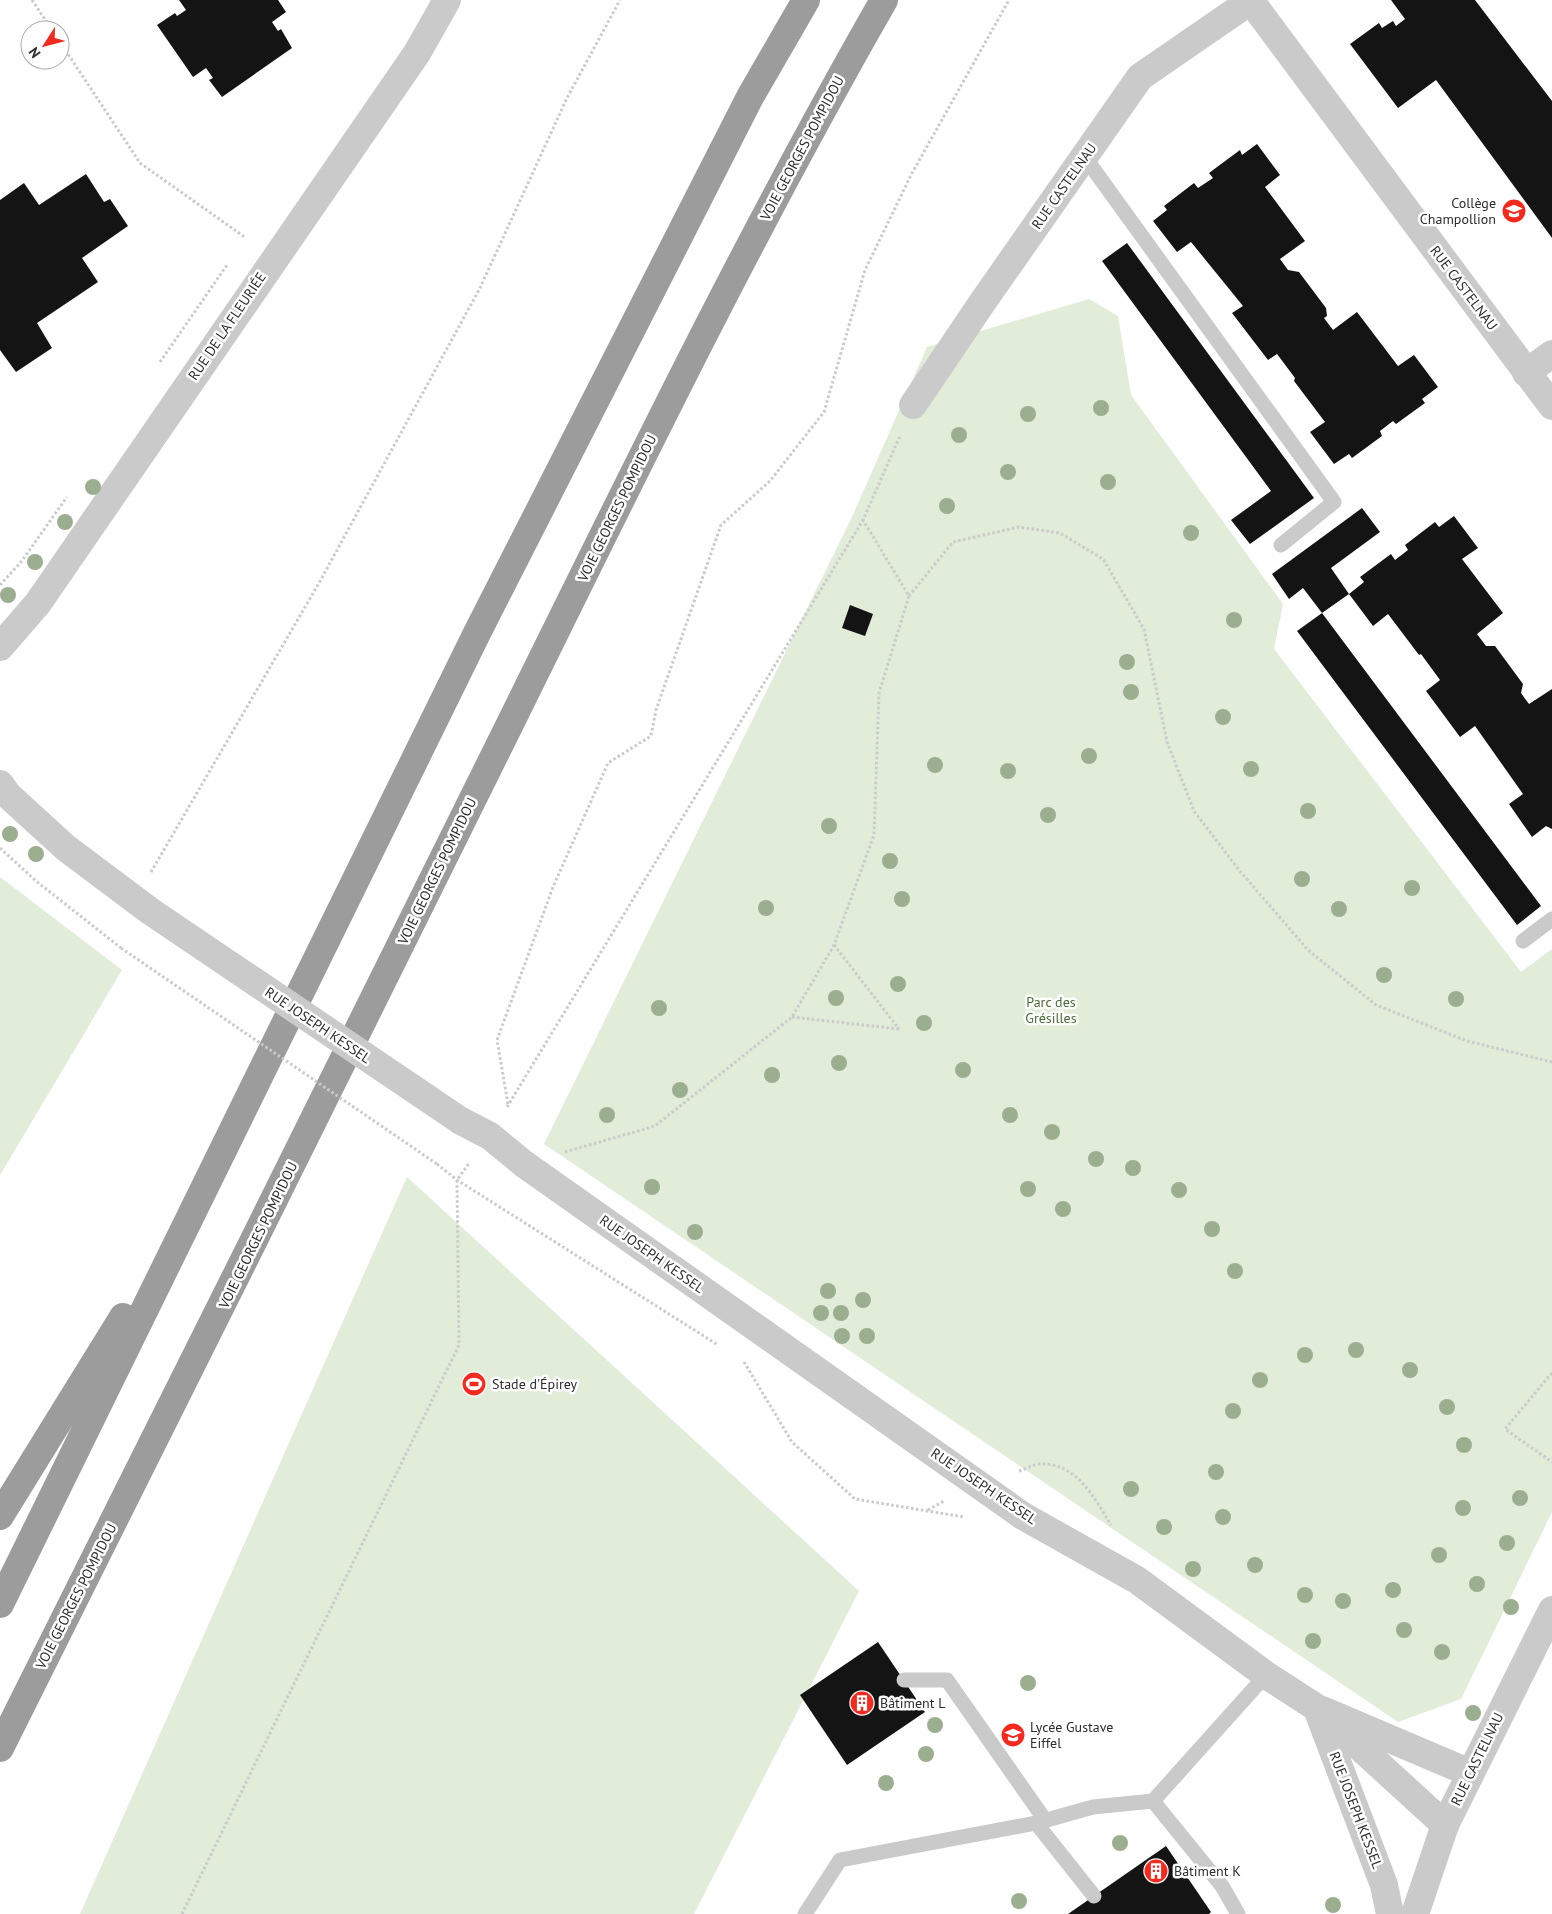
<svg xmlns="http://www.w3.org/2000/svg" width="1552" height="1914" font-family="'PT Sans',sans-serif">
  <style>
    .green { fill: #e1ecd9 }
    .building { fill: #141414 }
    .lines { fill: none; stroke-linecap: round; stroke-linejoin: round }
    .path { stroke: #cacaca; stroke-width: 3; stroke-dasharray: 2.5 2.5; stroke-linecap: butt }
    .service { stroke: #cacaca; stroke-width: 15 }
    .minor { stroke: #cacaca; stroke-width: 28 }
    .tertiary { stroke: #cacaca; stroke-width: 28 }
    .trunk { stroke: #9c9c9c; stroke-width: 28 }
    .path-bridge { stroke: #cacaca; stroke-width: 3; stroke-dasharray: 2.5 2.5; stroke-linecap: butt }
    .tertiary-bridge { stroke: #cacaca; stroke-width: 28 }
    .tree { fill: #9bae90 }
    .labels { text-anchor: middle; stroke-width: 5; stroke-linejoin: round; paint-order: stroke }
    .street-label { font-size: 14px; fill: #2d2d2d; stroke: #fff }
    .poi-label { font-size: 14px; fill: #2d2d2d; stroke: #fff; text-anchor: start }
    .park-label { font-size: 14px; fill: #496c36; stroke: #fff }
  </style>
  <rect width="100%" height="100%" fill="#fff"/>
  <g class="green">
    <path d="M1089,299L1118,316L1131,395L1283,604L1274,649L1521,972L1552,949V1512L1461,1699L1398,1722L544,1144L852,517L927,347Z"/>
    <path d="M0,877L122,970L0,1175Z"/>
    <path d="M407,1177L859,1591L694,1914H80Z"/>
  </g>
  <g class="building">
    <path d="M179,0H278L286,12L272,22L278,31L281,29L292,48L222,97L209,80L213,78L206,68L193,77L157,25L175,13L177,16L186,10Z"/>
    <path d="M1391,0H1475L1552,101V238L1436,80L1398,108L1350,44L1379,23L1382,28L1393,21L1396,26L1405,19Z"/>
    <path d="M1257,144L1280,175L1265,187L1305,241L1280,259L1288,270L1299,272L1326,308L1327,316L1324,318L1333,330L1357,312L1398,366L1414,355L1438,387L1422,399L1425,403L1396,424L1393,421L1380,431L1382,436L1352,458L1349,454L1334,464L1310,432L1325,422L1294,381L1295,378L1277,354L1268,360L1232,313L1243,306L1191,242L1177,252L1153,221L1167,210L1164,206L1194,183L1198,188L1213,178L1209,173L1240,150L1242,155Z"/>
    <path d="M86,174L104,202L110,199L128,226L82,258L98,282L37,323L52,348L16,372L0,350V200L24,183L39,205Z"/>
    <path d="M1127,243L1314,498L1250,544L1231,520L1271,491L1102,261Z"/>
    <path d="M1362,508L1380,532L1331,568L1349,594L1322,613L1541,906L1517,925L1297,631L1322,613L1303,588L1289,599L1272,574Z"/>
    <path d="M1454,516L1478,548L1462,559L1503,613L1477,634L1486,646H1495L1523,684L1521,693L1529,704L1552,689V829L1546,826L1532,837L1509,804L1523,794L1475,726L1460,737L1426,691L1440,680L1421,654L1419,655L1388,614L1373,626L1349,594L1364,582L1360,577L1391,554L1395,560L1408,550L1405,545L1435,522L1439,527Z"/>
    <path d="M850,605L873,614L865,636L842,628Z"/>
    <path d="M878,1642L925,1712L847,1765L800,1695Z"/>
    <path d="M1166,1846L1211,1912L1209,1914H1068Z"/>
  </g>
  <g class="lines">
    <g class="path">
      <path d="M32,0L52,30"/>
      <path d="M60,42L140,163L246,238"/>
      <path d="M160,362L227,265"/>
      <path d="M0,585L21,562L67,497"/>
      <path d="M909,596L953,542L1019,527L1060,533L1103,559L1144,629L1167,742L1194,811L1239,870L1308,950L1376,1005L1467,1041L1552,1062"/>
      <path d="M0,848L36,881L121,948"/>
      <path d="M151,872L319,583L480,288L567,98L620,0"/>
      <path d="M834,945L899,1029"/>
      <path d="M792,1017L899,1029"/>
      <path d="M508,1104L497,1040L553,887L608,763L651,736L656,710L721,525L770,481L824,412L865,270L911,175L1009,0"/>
      <path d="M507,1107L863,520L900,436"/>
      <path d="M565,1152L655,1126L792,1017L834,945L874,835L879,693L909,596L863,520"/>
      <path d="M437,1164L457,1180L718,1345"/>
      <path d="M744,1362L792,1442L855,1499L964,1517"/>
      <path d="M1552,1373L1505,1429L1552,1462"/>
      <path d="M1019,1471C1026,1469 1034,1464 1041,1464C1077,1463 1095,1499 1111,1525"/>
      <path d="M928,1510L944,1501"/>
      <path d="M182,1914L459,1345L457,1180L470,1162"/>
    </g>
    <g class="service">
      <path d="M1084,156L1334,502L1281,545"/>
      <path d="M1523,941L1552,919"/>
      <path d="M904,1680H947L1045,1820"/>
      <path d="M1036,1823L1093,1807L1153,1801"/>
      <path d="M805,1914L840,1860L1036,1823L1094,1896"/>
      <path d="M1238,1914L1222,1886L1153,1801L1266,1675"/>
    </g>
    <g class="minor">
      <path d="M1250,0L1552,406"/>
      <path d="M1526,373L1552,354"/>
      <path d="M913,405L984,300L1140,77L1249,2"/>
      <path d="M1322,1710L1470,1773"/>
      <path d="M1445,1825L1552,1610"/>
    </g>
    <g class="tertiary">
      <path d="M0,647L38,603L417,53L447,0"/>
      <path d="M0,784L8,795L66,848L150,911"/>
      <path d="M461,1121L490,1136L524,1164L1023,1516L1137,1580L1266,1675L1317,1708L1445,1825L1415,1914"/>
      <path d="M1319,1714L1384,1885L1390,1914"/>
    </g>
    <g class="trunk">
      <path d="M0,1516L123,1317"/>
      <path d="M0,1604L477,633L750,97L806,0"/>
      <path d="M0,1748C170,1411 337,1072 505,734C627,487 747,239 884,0"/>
    </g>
    <path class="path-bridge" d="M121,948L437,1164"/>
    <path class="tertiary-bridge" d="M150,911L461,1121"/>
  </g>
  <g class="tree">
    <circle cx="1101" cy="408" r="8"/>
    <circle cx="1028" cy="414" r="8"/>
    <circle cx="959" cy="435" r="8"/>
    <circle cx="1008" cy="472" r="8"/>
    <circle cx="1108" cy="482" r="8"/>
    <circle cx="93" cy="487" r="8"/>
    <circle cx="947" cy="506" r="8"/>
    <circle cx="65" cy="522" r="8"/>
    <circle cx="1191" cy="533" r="8"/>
    <circle cx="35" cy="562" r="8"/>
    <circle cx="8" cy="595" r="8"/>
    <circle cx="1234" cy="620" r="8"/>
    <circle cx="1127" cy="662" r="8"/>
    <circle cx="1131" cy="692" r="8"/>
    <circle cx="1223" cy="717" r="8"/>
    <circle cx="1089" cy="756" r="8"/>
    <circle cx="935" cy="765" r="8"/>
    <circle cx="1251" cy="769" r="8"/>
    <circle cx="1008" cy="771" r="8"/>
    <circle cx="1308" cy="811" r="8"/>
    <circle cx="1048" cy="815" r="8"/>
    <circle cx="829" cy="826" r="8"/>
    <circle cx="10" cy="834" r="8"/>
    <circle cx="36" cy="854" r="8"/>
    <circle cx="890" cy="861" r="8"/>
    <circle cx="1302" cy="879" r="8"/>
    <circle cx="1412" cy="888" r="8"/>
    <circle cx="902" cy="899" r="8"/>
    <circle cx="766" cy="908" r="8"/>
    <circle cx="1339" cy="909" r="8"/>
    <circle cx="1384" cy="975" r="8"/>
    <circle cx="898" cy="984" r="8"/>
    <circle cx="836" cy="998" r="8"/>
    <circle cx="1456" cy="999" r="8"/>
    <circle cx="659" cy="1008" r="8"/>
    <circle cx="924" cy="1023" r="8"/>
    <circle cx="839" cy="1063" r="8"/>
    <circle cx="963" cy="1070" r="8"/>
    <circle cx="772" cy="1075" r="8"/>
    <circle cx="680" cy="1090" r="8"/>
    <circle cx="607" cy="1115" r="8"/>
    <circle cx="1010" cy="1115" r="8"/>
    <circle cx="1052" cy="1132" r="8"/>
    <circle cx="1096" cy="1159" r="8"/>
    <circle cx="1133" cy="1168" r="8"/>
    <circle cx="652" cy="1187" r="8"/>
    <circle cx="1028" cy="1189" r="8"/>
    <circle cx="1179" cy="1190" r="8"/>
    <circle cx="1063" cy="1209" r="8"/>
    <circle cx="1212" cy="1229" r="8"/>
    <circle cx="695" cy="1232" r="8"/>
    <circle cx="1235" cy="1271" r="8"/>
    <circle cx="828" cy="1291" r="8"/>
    <circle cx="863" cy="1300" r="8"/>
    <circle cx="821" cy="1313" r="8"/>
    <circle cx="841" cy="1313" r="8"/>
    <circle cx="842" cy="1336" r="8"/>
    <circle cx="867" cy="1336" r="8"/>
    <circle cx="1356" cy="1350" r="8"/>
    <circle cx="1305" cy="1355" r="8"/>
    <circle cx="1410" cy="1370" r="8"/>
    <circle cx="1260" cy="1380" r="8"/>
    <circle cx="1447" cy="1407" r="8"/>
    <circle cx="1233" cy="1411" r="8"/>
    <circle cx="1464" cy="1445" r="8"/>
    <circle cx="1216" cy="1472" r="8"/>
    <circle cx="1131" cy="1489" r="8"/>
    <circle cx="1520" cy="1498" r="8"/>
    <circle cx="1463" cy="1508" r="8"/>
    <circle cx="1223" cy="1517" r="8"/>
    <circle cx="1164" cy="1527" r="8"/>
    <circle cx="1507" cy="1543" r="8"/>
    <circle cx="1439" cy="1555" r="8"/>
    <circle cx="1255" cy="1565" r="8"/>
    <circle cx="1193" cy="1569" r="8"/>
    <circle cx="1477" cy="1584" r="8"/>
    <circle cx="1393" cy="1590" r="8"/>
    <circle cx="1305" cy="1595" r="8"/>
    <circle cx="1343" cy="1601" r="8"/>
    <circle cx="1511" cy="1607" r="8"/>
    <circle cx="1404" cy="1630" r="8"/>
    <circle cx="1313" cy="1641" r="8"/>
    <circle cx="1442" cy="1652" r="8"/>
    <circle cx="1028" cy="1683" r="8"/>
    <circle cx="1473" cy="1713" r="8"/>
    <circle cx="935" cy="1725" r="8"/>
    <circle cx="926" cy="1754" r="8"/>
    <circle cx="886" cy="1783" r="8"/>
    <circle cx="1120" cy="1843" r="8"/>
    <circle cx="1019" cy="1901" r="8"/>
    <circle cx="1333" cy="1905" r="8"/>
  </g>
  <defs>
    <symbol id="school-disc" viewBox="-11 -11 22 22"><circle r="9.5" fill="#f5291e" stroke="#fff"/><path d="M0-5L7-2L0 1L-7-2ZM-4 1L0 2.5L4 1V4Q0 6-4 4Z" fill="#fff"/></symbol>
    <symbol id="stadium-disc" viewBox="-11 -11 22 22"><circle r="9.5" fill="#f5291e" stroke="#fff"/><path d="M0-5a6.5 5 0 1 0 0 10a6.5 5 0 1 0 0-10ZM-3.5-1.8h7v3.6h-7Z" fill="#fff"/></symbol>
    <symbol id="building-disc" viewBox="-11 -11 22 22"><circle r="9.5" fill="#f5291e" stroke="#fff"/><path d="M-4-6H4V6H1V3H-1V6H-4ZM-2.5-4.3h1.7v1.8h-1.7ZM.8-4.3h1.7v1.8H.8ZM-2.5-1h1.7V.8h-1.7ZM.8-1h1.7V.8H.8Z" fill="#fff"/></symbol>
  </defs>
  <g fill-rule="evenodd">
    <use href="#school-disc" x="1500" y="197" width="28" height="28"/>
    <use href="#stadium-disc" x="460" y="1370" width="28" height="28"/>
    <use href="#building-disc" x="848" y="1689" width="28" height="28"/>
    <use href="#school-disc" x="999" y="1721" width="28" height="28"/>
    <use href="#building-disc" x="1142" y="1857" width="28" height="28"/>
  </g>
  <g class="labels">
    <g class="street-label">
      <text transform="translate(802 148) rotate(-62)" y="5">VOIE GEORGES POMPIDOU</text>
      <text transform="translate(1064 186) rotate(-55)" y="5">RUE CASTELNAU</text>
      <text transform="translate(1464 288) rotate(53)" y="5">RUE CASTELNAU</text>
      <text transform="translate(227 326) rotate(-56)" y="5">RUE DE LA FLEURIÉE</text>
      <text transform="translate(617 508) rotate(-64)" y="5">VOIE GEORGES POMPIDOU</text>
      <text transform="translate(437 871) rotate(-64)" y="5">VOIE GEORGES POMPIDOU</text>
      <text transform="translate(318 1025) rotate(34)" y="5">RUE JOSEPH KESSEL</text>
      <text transform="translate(258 1235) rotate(-64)" y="5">VOIE GEORGES POMPIDOU</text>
      <text transform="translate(652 1254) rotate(35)" y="5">RUE JOSEPH KESSEL</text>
      <text transform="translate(984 1486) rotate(34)" y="5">RUE JOSEPH KESSEL</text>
      <text transform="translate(76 1596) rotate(-63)" y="5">VOIE GEORGES POMPIDOU</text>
      <text transform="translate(1477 1759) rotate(-64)" y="5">RUE CASTELNAU</text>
      <text transform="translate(1356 1810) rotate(69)" y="5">RUE JOSEPH KESSEL</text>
    </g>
    <g class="poi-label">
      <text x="1496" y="208" text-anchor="end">Collège<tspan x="1496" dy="16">Champollion</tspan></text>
      <text x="492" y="1389">Stade d'Épirey</text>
      <text x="880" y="1708">Bâtiment L</text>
      <text x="1030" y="1732">Lycée Gustave<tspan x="1030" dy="16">Eiffel</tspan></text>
      <text x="1174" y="1876">Bâtiment K</text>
    </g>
    <g class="park-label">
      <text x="1051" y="1007">Parc des<tspan x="1051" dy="16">Grésilles</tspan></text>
    </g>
  </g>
  <g transform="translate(45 45) rotate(234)"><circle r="24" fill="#ffffff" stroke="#ababab"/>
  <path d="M0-4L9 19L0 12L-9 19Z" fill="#f5291e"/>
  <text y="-8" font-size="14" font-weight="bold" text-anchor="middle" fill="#2d2d2d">N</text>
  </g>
</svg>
